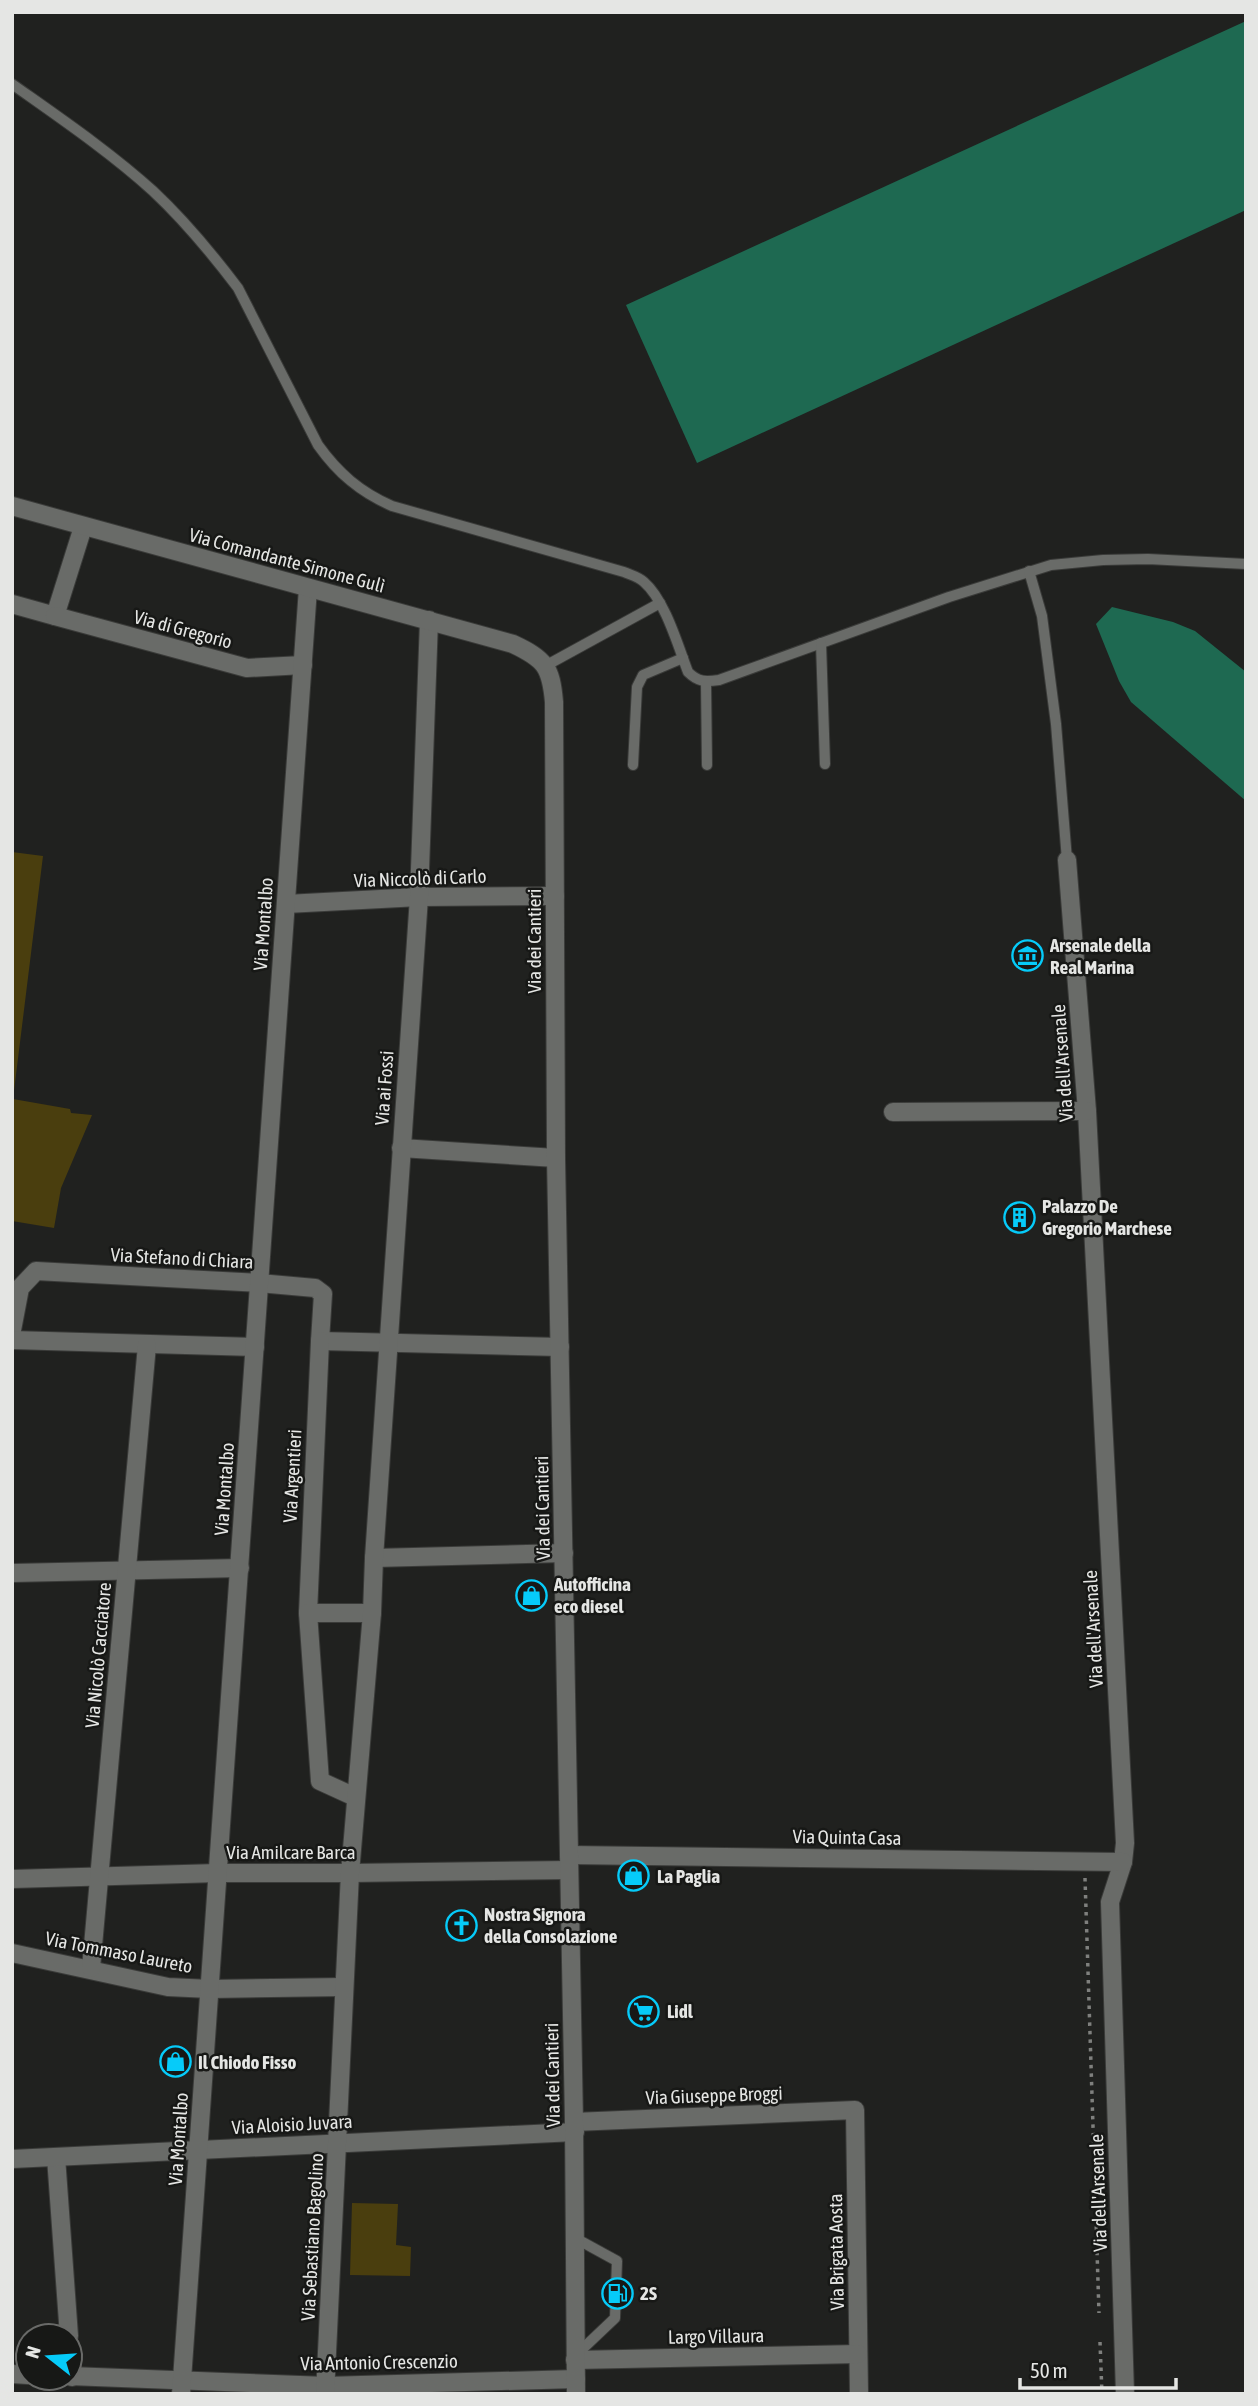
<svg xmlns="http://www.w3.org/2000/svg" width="1258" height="2406" font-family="'Asap Condensed',sans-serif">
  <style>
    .green { fill: #4a3e0e }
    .water { fill: #1e6951 }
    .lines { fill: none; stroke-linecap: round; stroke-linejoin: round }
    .service-casing { stroke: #3a3b39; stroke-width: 12 }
    .minor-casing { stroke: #3a3b39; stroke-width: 20 }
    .secondary-casing { stroke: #3a3b39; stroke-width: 20 }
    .path { stroke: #7f807e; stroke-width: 3.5; stroke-dasharray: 3.5 5; stroke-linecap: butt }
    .service { stroke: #696b68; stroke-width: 10 }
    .minor { stroke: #696b68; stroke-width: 18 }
    .secondary { stroke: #696b68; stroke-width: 18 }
    .labels { text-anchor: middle; stroke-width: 5; stroke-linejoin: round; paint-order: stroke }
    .street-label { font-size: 19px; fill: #e5e6e4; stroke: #171816 }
    .poi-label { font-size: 19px; font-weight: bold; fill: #e5e6e4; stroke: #171816; text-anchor: start }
  </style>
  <rect width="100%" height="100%" fill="#20211f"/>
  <g class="green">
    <path d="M12,852L43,856L13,1099L70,1109L71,1113L92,1115L61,1188L54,1228L12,1221Z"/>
    <path d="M352,2203L398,2204L396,2245L411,2247L410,2276L350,2275Z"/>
  </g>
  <g class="water">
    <path d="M1246,21V210L697,463L626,305Z"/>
    <path d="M1112,607L1173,622L1195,631L1246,672V801L1131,702L1119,681L1096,624Z"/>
  </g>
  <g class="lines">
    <defs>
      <g id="service">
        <path d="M12,84C60,118 110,152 153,191C184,220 213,255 238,288L318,445C338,473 360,492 392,506L624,572C631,575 639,577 644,582C665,600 678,646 688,672C698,682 705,682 719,680L949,597L1051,565L1103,560L1148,559L1246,564"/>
        <path d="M1029,571L1042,616L1056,724L1067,860"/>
        <path d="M821,643L825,764"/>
        <path d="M547,665L660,603"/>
        <path d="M706,682L707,765"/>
        <path d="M633,765L637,687L643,675L683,658"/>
        <path d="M575,2238L617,2261L615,2318L576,2355"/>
      </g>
      <g id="minor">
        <path d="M12,604L55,616L83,527"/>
        <path d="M55,616L247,668L303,665"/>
        <path d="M1067,860L1087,1111L1125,1843L1123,1862L1110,1902L1125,2394"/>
        <path d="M286,904L419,897L555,896"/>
        <path d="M893,1112L1087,1111"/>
        <path d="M401,1148L556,1158"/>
        <path d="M12,1330L20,1288L36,1271L259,1283L315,1288L323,1294L320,1341L560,1347"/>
        <path d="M12,1340L255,1347"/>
        <path d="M374,1558L564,1553"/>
        <path d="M12,1573L240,1568"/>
        <path d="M308,1613L320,1341"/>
        <path d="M355,1797L320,1781L308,1613H372"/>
        <path d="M569,1855L1123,1862"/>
        <path d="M12,1879L218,1873H350L569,1870"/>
        <path d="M12,1953L168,1987L210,1989L344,1987"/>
        <path d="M91,1968L147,1345"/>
        <path d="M574,2122L855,2110L859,2394"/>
        <path d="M56,2157L69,2336"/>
        <path d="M12,2159L575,2132"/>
        <path d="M70,2346L72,2377"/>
        <path d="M575,2360L858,2354"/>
        <path d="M12,2374L28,2375"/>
        <path d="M70,2376L326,2386L576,2379"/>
        <path d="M181,2394L308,588"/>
        <path d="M325,2394L350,1873L372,1613L374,1558L419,897L429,620"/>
      </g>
      <path id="secondary" d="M12,506L513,644C545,659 551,667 554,702L556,1158L574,2122L576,2394"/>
    </defs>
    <use href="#service" class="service-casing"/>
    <use href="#minor" class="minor-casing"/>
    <use href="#secondary" class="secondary-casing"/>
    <g class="path">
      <path d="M1085,1878L1099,2313"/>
      <path d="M1100,2342L1102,2394"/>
    </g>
    <use href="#service" class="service"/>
    <use href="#minor" class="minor"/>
    <use href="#secondary" class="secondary"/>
  </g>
  <defs>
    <symbol id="museum-ring" viewBox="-11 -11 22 22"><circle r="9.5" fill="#171816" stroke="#06cbf9" stroke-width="1.5"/><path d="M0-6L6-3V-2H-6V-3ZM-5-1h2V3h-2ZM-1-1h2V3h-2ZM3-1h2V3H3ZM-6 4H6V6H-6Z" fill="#06cbf9"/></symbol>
    <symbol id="building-ring" viewBox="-11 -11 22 22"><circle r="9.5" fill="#171816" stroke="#06cbf9" stroke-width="1.5"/><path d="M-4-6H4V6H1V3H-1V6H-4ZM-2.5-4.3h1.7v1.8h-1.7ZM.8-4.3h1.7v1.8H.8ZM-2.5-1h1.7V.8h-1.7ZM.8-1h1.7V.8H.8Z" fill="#06cbf9"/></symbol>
    <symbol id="shop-ring" viewBox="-11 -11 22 22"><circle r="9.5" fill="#171816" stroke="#06cbf9" stroke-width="1.5"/><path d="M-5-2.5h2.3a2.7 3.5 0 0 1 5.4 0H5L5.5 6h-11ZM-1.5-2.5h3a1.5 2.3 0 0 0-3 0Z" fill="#06cbf9"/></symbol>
    <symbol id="church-ring" viewBox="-11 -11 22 22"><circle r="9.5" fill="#171816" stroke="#06cbf9" stroke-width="1.5"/><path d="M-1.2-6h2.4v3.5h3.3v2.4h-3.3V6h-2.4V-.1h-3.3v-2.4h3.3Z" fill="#06cbf9"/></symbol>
    <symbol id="supermarket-ring" viewBox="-11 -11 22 22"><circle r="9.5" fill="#171816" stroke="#06cbf9" stroke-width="1.5"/><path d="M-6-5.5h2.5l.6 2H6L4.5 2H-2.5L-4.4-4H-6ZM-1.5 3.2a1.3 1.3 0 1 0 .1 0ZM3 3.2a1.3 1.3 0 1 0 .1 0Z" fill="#06cbf9"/></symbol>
    <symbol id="fuel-ring" viewBox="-11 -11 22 22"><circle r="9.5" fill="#171816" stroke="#06cbf9" stroke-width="1.5"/><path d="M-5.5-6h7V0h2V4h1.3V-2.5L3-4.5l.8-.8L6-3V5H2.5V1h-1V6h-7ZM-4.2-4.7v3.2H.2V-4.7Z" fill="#06cbf9"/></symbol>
  </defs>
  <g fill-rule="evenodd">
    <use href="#museum-ring" x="1010" y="938" width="35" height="35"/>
    <use href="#building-ring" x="1002" y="1200" width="35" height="35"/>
    <use href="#shop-ring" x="514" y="1578" width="35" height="35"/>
    <use href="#shop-ring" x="616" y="1858" width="35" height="35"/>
    <use href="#church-ring" x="444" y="1908" width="35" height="35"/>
    <use href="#supermarket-ring" x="626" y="1994" width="35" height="35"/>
    <use href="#shop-ring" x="158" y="2044" width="35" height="35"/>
    <use href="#fuel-ring" x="600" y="2276" width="35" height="35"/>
  </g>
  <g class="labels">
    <g class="street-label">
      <text transform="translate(287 560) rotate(15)" y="7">Via Comandante Simone Gulì</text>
      <text transform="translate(183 629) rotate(15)" y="7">Via di Gregorio</text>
      <text transform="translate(420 878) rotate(-2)" y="7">Via Niccolò di Carlo</text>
      <text transform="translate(263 924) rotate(-86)" y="7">Via Montalbo</text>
      <text transform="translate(534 941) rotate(-90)" y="7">Via dei Cantieri</text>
      <text transform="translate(1062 1063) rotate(-94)" y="7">Via dell'Arsenale</text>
      <text transform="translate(384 1088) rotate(-86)" y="7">Via ai Fossi</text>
      <text transform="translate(182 1258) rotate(3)" y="7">Via Stefano di Chiara</text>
      <text transform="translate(292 1476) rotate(-87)" y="7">Via Argentieri</text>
      <text transform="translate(224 1489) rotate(-86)" y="7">Via Montalbo</text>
      <text transform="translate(542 1508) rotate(-91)" y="7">Via dei Cantieri</text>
      <text transform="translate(1093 1629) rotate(-93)" y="7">Via dell'Arsenale</text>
      <text transform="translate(98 1655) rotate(-85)" y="7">Via Nicolò Cacciatore</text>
      <text transform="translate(847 1837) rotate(1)" y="7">Via Quinta Casa</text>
      <text x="291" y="1859">Via Amilcare Barca</text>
      <text transform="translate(119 1952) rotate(11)" y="7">Via Tommaso Laureto</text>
      <text transform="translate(552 2075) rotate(-91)" y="7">Via dei Cantieri</text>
      <text transform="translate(714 2095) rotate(-2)" y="7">Via Giuseppe Broggi</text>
      <text transform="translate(292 2124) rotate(-3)" y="7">Via Aloisio Juvara</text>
      <text transform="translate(178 2139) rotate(-86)" y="7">Via Montalbo</text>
      <text transform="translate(1098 2193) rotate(-92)" y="7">Via dell'Arsenale</text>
      <text transform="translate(312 2237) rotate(-87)" y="7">Via Sebastiano Bagolino</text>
      <text transform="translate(836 2252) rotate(-91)" y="7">Via Brigata Aosta</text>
      <text transform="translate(716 2336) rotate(-1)" y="7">Largo Villaura</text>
      <text transform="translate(379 2362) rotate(-1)" y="7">Via Antonio Crescenzio</text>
    </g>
    <g class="poi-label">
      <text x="1050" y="952">Arsenale della<tspan x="1050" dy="22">Real Marina</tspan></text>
      <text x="1042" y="1213">Palazzo De<tspan x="1042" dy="22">Gregorio Marchese</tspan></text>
      <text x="554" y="1591">Autofficina<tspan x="554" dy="22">eco diesel</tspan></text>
      <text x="657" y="1883">La Paglia</text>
      <text x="484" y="1921">Nostra Signora<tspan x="484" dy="22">della Consolazione</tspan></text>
      <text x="667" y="2018">Lidl</text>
      <text x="198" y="2069">Il Chiodo Fisso</text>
      <text x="640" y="2300">2S</text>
    </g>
  </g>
  <rect width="1258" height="2406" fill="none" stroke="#e5e6e4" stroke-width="28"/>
  <g transform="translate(49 2357) rotate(287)"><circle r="33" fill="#171816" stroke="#696a68" stroke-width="2"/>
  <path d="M0-5L12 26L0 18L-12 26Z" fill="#06cbf9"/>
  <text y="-10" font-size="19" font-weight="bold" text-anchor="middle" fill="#e5e6e4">N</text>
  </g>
  <path d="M1020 2378v10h156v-10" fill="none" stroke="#e5e6e4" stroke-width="3.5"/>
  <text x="1030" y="2378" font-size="21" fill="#e5e6e4" stroke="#171816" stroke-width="5" paint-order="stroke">50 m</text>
</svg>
